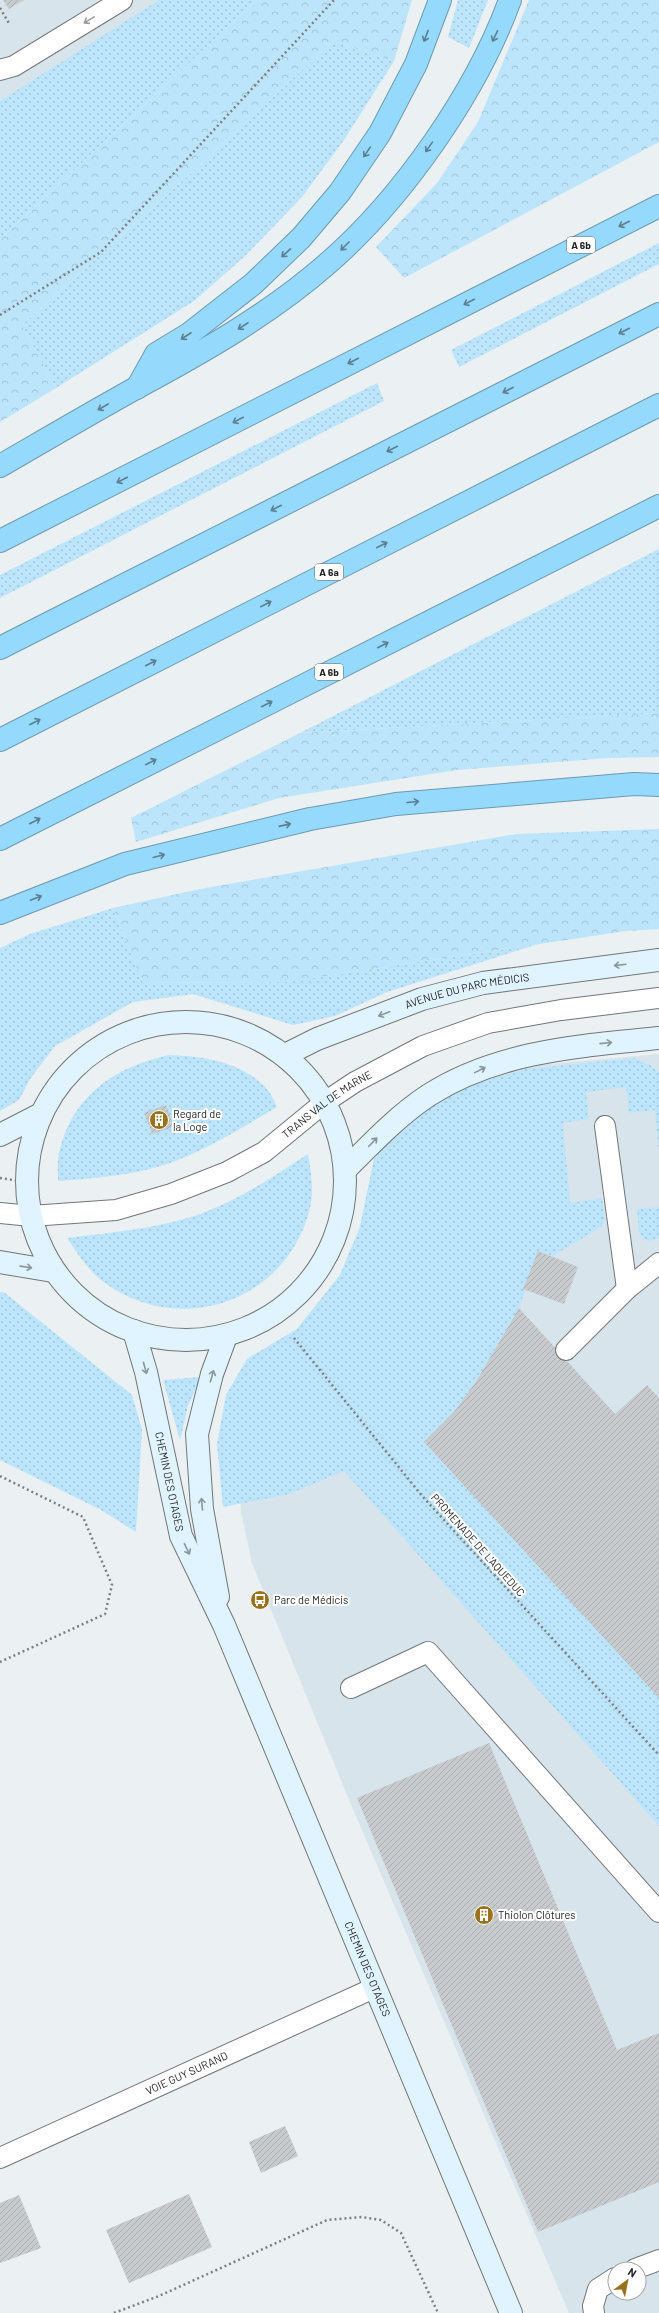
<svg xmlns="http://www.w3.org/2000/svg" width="659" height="2313" font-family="Barlow,sans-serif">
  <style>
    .built { fill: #d8e4eb; fill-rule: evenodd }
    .grass { fill: url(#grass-dots) }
    .forest { fill: url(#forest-crowns) }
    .building { fill: url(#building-hatch) }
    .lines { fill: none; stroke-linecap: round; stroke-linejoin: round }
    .lane-casing { stroke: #727678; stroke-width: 22 }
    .secondary-casing { stroke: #727678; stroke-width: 24 }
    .highway-casing { stroke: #6d9ab1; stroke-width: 24 }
    .path { stroke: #7d8082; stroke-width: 2.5; stroke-dasharray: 2 3; stroke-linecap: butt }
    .lane { stroke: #fff; stroke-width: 20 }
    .secondary { stroke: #dff4fe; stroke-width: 22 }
    .highway { stroke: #95dafd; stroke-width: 22 }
    .oneway { stroke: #9c9c9d }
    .oneway2 { stroke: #5c7f91 }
    .oneway3 { stroke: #8a969c }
    .labels { text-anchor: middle; stroke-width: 4; stroke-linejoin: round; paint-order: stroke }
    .shield { fill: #fff; stroke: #656666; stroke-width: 1 }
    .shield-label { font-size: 10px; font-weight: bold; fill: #232425 }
    .street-label { font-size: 11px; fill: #232425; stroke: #fff }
    .poi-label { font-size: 11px; fill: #232425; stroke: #fff; text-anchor: start }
  </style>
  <defs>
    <pattern id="grass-dots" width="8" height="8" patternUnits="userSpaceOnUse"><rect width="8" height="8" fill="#bce5fb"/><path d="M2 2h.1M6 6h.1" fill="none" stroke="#a1c4d7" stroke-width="1.8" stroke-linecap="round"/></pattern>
    <pattern id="forest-crowns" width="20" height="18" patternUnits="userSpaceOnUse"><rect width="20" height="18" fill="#bce5fb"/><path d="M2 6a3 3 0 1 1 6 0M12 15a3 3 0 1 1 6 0" fill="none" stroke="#a1c4d7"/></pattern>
    <pattern id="building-hatch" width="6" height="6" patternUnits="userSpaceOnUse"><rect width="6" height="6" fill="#c7cbce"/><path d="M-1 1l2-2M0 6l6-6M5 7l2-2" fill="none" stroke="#abaeb1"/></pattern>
  </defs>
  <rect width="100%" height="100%" fill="#ebf0f2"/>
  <g class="built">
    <path d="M0,0H248L0,212Z"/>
    <path d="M659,1054V2313H569L349,1800L252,1563L241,1512L237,1435L247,1359L297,1329L340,1275L360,1227L374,1159L451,1095L474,1084L525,1066ZM615,2269H639V2293H615Z"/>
  </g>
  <g class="grass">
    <path d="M159,0H257L0,239V101Z"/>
    <path d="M458,0H488L469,48L448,37Z"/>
    <path d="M333,41L394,61L344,140L302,197L245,256L194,301L56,388L22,325L200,165Z"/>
    <path d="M659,243V264L459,367L451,350Z"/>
    <path d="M377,383L384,401L0,598V575Z"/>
    <path d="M659,549V713L300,733Z"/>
    <path d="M113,908L143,983L285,982L538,944L387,992L335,1016L293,1025L193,994L133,1002L55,1046L30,1079L19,1100L0,1111V948L30,934Z"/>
    <path d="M169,1055C203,1056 242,1062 266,1088C271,1093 274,1101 277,1107C245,1126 213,1146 178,1160C140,1175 98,1178 58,1181C58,1172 57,1162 59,1153C72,1095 115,1067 169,1055Z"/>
    <path d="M634,1058L650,1065L659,1072V1153L655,1110L629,1113L626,1087L586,1092L589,1119L563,1123L570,1203L602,1198L605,1221L601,1227L553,1256L538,1251L519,1308L477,1380L454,1412L424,1442L659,1695V1826L344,1471L289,1494L223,1507L217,1444L226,1395L247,1359L297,1329L340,1275L360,1227L374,1159L392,1135L433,1103L474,1084L526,1069Z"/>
    <path d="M308,1154C311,1172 314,1190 310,1208C287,1303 177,1339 101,1280C87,1269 77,1253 67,1238C113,1232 167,1228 210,1210C246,1195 276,1175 308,1154Z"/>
    <path d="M659,1207V1238L650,1241L643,1239L639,1232L637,1209Z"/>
    <path d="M0,1292L5,1293L132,1395L142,1430L136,1532L101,1510L0,1460Z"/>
    <path d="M201,1377L188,1406L180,1440L163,1380Z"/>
  </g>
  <g class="forest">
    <path d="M257,0H412L394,61L333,41L200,165L22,325L56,388L0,422V239Z"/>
    <path d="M529,0H659V142L404,278L376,247L437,183L478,122Z"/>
    <path d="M659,713V757L608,758L457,770L279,798L136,842L131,818L300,733Z"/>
    <path d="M659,829V929L626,931L285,982L143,983L113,908L200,889L516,834Z"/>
  </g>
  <g class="building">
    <path d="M3,0H24L9,9Z"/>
    <path d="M166,1105L174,1127L152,1134L144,1113Z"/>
    <path d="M538,1251L578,1267L564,1304L523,1289Z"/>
    <path d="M519,1308L615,1414L647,1385L659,1398V1698L424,1442L454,1412L477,1380Z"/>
    <path d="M489,1743L617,2050L659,2033V2182L538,2232L357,1798Z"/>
    <path d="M285,2126L298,2156L261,2173L249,2142Z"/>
    <path d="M189,2194L212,2247L129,2283L106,2230Z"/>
    <path d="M19,2195L41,2248L0,2263V2203Z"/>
  </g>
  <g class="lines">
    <defs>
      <g id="lane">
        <path d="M0,70L14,66L122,0"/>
        <path d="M605,1126L627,1289"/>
        <path id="s1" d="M0,1213L31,1216L116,1210L171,1194L227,1172L264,1152L325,1102L355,1082L423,1046L488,1023L561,1010L659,998"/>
        <path d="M566,1350L627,1289L659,1263"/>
        <path d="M351,1688L428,1652L659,1912"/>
        <path id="s2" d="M0,2158L374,1988"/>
        <path d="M635,2269L659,2260"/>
        <path d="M594,2313L593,2306L598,2289L615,2278"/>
      </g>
      <g id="secondary">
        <circle cx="186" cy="1181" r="159"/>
        <path id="s3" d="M285,1055L317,1039L422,999L483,983L659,960"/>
        <path d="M0,1135L41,1114"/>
        <path d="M345,1170C371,1144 397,1116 429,1095C498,1051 580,1046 659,1038"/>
        <path d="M0,1262L53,1271"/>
        <path id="s4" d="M134,1331L146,1372L181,1536L224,1625L511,2313"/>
        <path d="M218,1597L202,1509L197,1434L212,1374L226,1336"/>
      </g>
      <g id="highway">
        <path d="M137,388L156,354L189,334L253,284L301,238L340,192L380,133L416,64L440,0"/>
        <path d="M0,466C45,440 91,413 136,388C203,352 270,314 327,264C402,199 476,93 510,0"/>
        <path d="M0,541L659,206"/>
        <path d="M0,648L659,314"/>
        <path d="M0,740L659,405"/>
        <path d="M0,839L659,506"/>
        <path d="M0,913L125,864L310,819L396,804L634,784L659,785"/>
      </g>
    </defs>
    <use href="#lane" class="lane-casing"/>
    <use href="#secondary" class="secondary-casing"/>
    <use href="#highway" class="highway-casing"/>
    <g class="path">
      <path d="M0,8L10,25"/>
      <path d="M0,315L101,252L334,0"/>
      <path d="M0,1178L38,1184"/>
      <path d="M294,1338L423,1497L659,1755"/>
      <path d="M0,1476L83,1517L112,1585L105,1614L0,1662"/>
      <path d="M114,2313L159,2296L327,2220L362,2217L381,2220L401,2233L438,2313"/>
    </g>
    <use href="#lane" class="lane"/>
    <use href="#secondary" class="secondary"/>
    <use href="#highway" class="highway"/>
  </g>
  <defs><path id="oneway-shaft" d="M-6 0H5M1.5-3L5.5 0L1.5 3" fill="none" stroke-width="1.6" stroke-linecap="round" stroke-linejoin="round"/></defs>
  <use class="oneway" href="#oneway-shaft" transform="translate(89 20) rotate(149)"/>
  <g class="oneway2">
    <use href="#oneway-shaft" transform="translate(426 36) rotate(111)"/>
    <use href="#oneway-shaft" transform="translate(495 36) rotate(116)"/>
    <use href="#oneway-shaft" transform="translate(429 147) rotate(125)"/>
    <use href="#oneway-shaft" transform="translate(367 152) rotate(124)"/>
    <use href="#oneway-shaft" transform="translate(624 224) rotate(153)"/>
    <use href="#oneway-shaft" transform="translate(345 246) rotate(135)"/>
    <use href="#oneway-shaft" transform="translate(286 253) rotate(137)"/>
    <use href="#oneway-shaft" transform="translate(469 302) rotate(153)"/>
    <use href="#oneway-shaft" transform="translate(243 326) rotate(147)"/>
    <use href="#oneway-shaft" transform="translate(624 331) rotate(153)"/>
    <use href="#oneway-shaft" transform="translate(186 336) rotate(147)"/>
    <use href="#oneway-shaft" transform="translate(353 361) rotate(153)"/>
    <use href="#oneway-shaft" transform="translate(508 390) rotate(153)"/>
    <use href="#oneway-shaft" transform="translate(103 407) rotate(150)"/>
    <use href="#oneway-shaft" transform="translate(238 420) rotate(153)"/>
    <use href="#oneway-shaft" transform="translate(392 449) rotate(153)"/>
    <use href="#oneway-shaft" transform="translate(122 480) rotate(153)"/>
    <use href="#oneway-shaft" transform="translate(276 508) rotate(153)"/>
    <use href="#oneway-shaft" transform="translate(382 545) rotate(-27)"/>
    <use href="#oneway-shaft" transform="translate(266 604) rotate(-27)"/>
    <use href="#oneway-shaft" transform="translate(383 645) rotate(-27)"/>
    <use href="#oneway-shaft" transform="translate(151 663) rotate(-27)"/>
    <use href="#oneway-shaft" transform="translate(267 704) rotate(-27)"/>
    <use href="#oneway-shaft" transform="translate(35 722) rotate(-27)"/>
    <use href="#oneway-shaft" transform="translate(151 762) rotate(-27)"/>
    <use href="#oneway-shaft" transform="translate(413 802) rotate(-5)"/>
    <use href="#oneway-shaft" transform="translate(35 821) rotate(-27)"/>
    <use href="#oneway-shaft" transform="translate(285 825) rotate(-13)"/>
    <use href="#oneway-shaft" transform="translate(159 856) rotate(-15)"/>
    <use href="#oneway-shaft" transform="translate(36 898) rotate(-21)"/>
  </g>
  <g class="oneway3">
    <use href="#oneway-shaft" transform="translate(620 965) rotate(173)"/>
    <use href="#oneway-shaft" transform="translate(384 1014) rotate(159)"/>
    <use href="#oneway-shaft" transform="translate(606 1043) rotate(-6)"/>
    <use href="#oneway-shaft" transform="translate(480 1070) rotate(-26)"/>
    <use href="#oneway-shaft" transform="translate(373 1142) rotate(-46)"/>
    <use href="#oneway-shaft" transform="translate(26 1267) rotate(8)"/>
    <use href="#oneway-shaft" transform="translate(145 1368) rotate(75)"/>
    <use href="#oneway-shaft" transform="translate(212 1376) rotate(-74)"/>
    <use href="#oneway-shaft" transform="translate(202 1504) rotate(-95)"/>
    <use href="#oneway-shaft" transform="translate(187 1549) rotate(64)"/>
  </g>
  <defs>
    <symbol id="building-disc" viewBox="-11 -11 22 22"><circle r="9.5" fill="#9a721e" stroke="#fff"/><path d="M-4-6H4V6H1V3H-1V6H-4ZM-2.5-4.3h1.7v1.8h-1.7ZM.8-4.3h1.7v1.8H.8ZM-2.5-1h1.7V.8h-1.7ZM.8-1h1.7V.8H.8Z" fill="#fff"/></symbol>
    <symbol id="bus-disc" viewBox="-11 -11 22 22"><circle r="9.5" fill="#9a721e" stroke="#fff"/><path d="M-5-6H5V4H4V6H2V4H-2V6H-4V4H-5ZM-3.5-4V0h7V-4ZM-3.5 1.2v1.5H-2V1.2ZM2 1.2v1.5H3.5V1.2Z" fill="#fff"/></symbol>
  </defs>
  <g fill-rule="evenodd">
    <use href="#building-disc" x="148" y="1109" width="22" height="22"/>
    <use href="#bus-disc" x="249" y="1589" width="22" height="22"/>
    <use href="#building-disc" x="473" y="1904" width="22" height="22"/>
  </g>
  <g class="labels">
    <g class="shield">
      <rect x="567" y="237" width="28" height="16" rx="3"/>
      <rect x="315" y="564" width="28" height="16" rx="3"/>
      <rect x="315" y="664" width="28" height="16" rx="3"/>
    </g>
    <g class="shield-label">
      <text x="581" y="249">A 6b</text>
      <text x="329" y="576">A 6a</text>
      <text x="329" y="676">A 6b</text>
    </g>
    <g class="street-label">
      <text dy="4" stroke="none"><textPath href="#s3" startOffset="194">AVENUE DU PARC MÉDICIS</textPath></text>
      <text dy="4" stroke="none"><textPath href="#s1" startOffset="355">TRANS VAL DE MARNE</textPath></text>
      <text dy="4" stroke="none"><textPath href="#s4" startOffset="155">CHEMIN DES OTAGES</textPath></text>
      <text transform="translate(478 1545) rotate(48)" y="4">PROMENADE DE L'AQUEDUC</text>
      <text dy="4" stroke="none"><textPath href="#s4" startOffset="682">CHEMIN DES OTAGES</textPath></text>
      <text dy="4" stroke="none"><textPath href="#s2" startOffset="205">VOIE GUY SURAND</textPath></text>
    </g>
    <g class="poi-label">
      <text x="173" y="1118">Regard de<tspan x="173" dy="13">la Loge</tspan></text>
      <text x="274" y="1604">Parc de Médicis</text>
      <text x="498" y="1919">Thiolon Clôtures</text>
    </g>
  </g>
  <g transform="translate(627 2281) rotate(32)"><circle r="19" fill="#ffffff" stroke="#a7a7a8"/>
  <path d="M0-3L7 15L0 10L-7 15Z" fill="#9a721e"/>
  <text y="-6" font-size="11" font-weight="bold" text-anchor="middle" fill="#232425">N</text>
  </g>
</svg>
